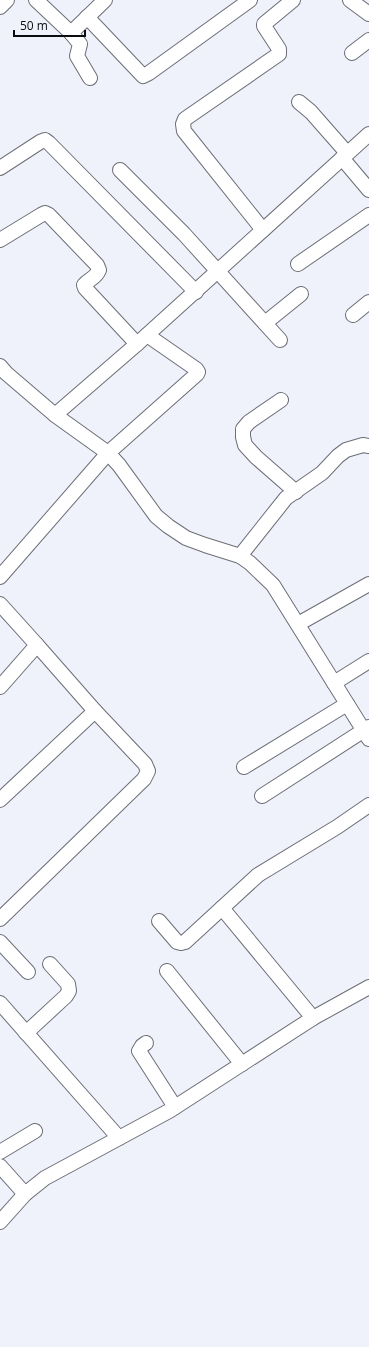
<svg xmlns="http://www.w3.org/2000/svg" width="369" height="1347" font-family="'Open Sans',sans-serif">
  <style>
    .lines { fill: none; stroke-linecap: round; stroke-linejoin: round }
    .minor-casing { stroke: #6c6e76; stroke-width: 16 }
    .minor { stroke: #fff; stroke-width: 14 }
  </style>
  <rect width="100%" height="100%" fill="#eff1fb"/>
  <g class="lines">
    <defs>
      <g id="minor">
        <path d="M36,0L71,33L80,44L77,56L90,78"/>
        <path d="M350,0L369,14"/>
        <path d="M0,7L7,0"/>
        <path d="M87,17L143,76L149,73L250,0"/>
        <path d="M71,33L105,0"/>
        <path d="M352,53L369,40"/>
        <path d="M299,102L311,112L347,153"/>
        <path d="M342,158L369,190"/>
        <path d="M0,168L40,142L45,140L49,143L196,292"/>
        <path d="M120,170L184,234L280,340"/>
        <path d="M263,230L184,131L183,124L185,119L279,54V49L264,26V24L293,0"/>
        <path d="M0,240L41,215L45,213L49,215L97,265L99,270C96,278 89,279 84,285L85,288L137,344"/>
        <path d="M298,264L369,215"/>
        <path d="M353,315L369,302"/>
        <path d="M265,323L301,294"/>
        <path d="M0,366L6,373L55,415L108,453L119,465L156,516L168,526L186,538L205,545L240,556L250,563L273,585L369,739"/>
        <path d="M281,400L249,422L243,429V437L245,445L256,457L296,492"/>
        <path d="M55,415L137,344L369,134"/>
        <path d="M240,556L286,498L322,473L338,456L346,450L363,445L369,446"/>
        <path d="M0,577L108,453L197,374L198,372L196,369L147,335"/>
        <path d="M0,604L37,645L0,687"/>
        <path d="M298,624L369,584"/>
        <path d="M334,683L369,661"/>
        <path d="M244,767L347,704"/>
        <path d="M262,796L369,727"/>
        <path d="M0,800L95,711"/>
        <path d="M0,919L144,779L148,771L145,764L95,711L37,645"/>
        <path d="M159,921L177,942L181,943L185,942L222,908"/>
        <path d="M0,942L28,972"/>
        <path d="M167,971L242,1064"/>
        <path d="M0,1003L119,1138"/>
        <path d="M313,1018L222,908L258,875L337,827L369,805"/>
        <path d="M26,1033L66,996L69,991L68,984L50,964"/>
        <path d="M146,1043L142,1046L139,1051L175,1107"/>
        <path d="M0,1152L35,1131"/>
        <path d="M0,1166L25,1194"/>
        <path d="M0,1222L25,1194L45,1178L169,1111L313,1018L369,987"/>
      </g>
    </defs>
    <use href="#minor" class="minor-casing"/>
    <use href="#minor" class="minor"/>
  </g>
  <path d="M14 30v6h71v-6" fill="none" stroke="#0b0c0f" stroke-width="2"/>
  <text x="20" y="30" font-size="12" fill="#0b0c0f" stroke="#eff1fb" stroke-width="3" paint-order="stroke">50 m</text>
</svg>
